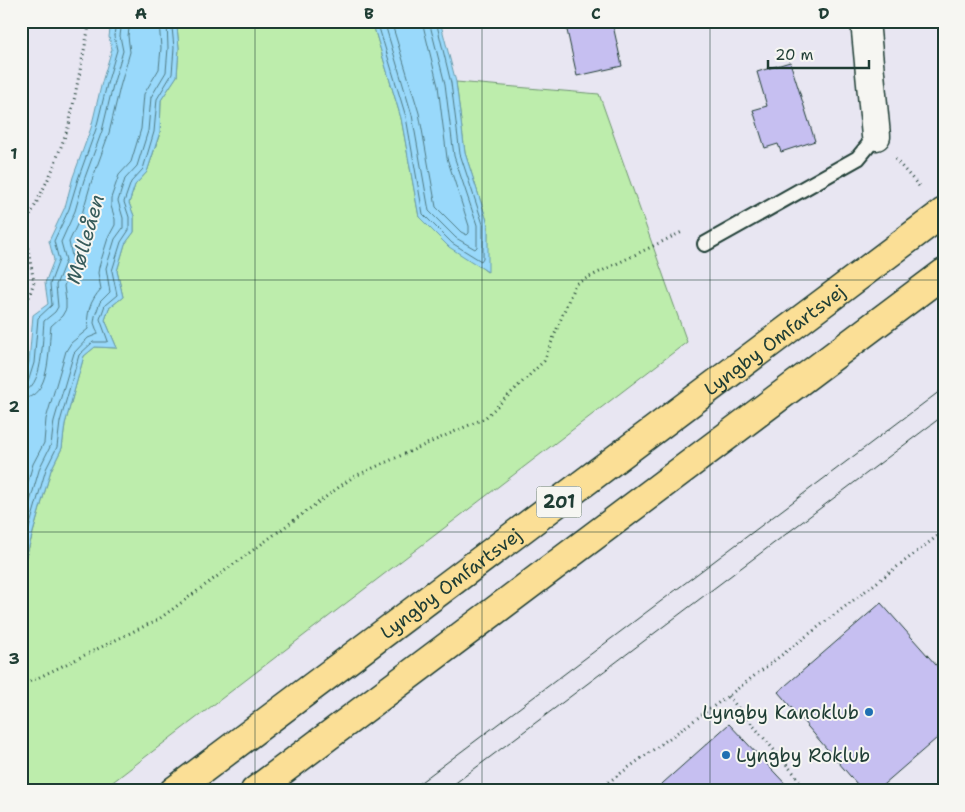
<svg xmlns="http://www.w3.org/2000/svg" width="965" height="812" font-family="'Shantell Sans',sans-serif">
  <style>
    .green { fill: #bdedac; stroke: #6e9570 }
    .water { fill: #99d9fb; stroke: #689bab }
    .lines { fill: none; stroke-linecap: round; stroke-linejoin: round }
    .shore { stroke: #507b84; stroke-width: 1 }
    .building { fill: #c6bff1; stroke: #1f3d34 }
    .lane-casing { stroke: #1f3d34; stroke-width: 18 }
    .street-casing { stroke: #1f3d34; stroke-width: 31 }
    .highway-casing { stroke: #1f3d34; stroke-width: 31 }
    .path { stroke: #1f3d34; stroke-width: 3; stroke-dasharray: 1 4; stroke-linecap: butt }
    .lane { stroke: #f6f6f2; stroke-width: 14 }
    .street { stroke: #f6f6f2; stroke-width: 28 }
    .highway { stroke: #fbdf96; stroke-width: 28 }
    .tram { stroke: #1f3d34; stroke-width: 1 }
    .grid { fill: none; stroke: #1f3d34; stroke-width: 1; stroke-opacity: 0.55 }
    .poi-dot { fill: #1f6fb2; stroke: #f6f6f2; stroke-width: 2 }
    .labels { text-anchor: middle; stroke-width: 4; stroke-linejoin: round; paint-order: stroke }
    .shield { fill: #f6f6f2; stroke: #60746d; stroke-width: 1 }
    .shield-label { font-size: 18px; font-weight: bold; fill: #1f3d34 }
    .street-label { font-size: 19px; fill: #1f3d34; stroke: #f6f6f2 }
    .poi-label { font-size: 19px; fill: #1f3d34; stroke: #f6f6f2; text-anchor: end }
    .water-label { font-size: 20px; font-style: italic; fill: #375c5c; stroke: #f6f6f2 }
    .neatline { fill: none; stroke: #1f3d34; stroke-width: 2 }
    .grid-label { font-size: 16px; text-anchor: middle; font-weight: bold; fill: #1f3d34 }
  </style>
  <rect width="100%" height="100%" fill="#e8e6f2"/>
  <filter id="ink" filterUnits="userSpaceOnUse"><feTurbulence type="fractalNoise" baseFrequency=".02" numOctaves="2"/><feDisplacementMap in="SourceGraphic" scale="10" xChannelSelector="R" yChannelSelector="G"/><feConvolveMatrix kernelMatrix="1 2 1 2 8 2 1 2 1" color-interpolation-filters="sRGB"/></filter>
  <g filter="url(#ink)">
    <path class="green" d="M179,21H372L401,118L419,217L487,272L488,224L465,153L456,82L599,94L687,342L101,791H21V575L51,470L62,448L65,424L84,356L95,347L117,348L105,320L109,308L123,297L117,271L125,244L134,232V216L129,203L135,185L147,172L160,133L161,100L177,76L179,48L177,26Z"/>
    <g class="water">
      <path d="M111,21H179L177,26L179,48L177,76L161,100L160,132L147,172L135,185L129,203L134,216V232L125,244L117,271L123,297L109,308L105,320L117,348L95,347L84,356L65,424L62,448L51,470L21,574V387L29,362L33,315L48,304L45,283L54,260L49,241L65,207L73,177L91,128L102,82L112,49L109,37Z"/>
      <path d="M372,21H440L456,82L465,153L488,224V272L449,247L419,217L401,118Z"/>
    </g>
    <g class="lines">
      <g class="shore">
        <path d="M377,21L406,117L423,214L452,243L481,261L483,258V224L460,154L451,83L436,21"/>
        <path d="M384,21L412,115L429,211L456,238L475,249L477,247V225L454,156L445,84L429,21"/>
        <path d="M391,21L419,113L436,207L461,232L467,235L469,233V226L447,158L438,86L422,21"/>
        <path d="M21,385L28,382L34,363L38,318L52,305L50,284L59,260L54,241L69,209L78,179L96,129L107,84L117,50L114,36L116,21"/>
        <path d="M21,392C44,390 42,339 44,321L55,312L58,307L56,285L66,260L61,242L75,211L84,180L102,131L113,85L123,51L120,36L122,21"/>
        <path d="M21,399C52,398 48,347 51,326L62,316L66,309V301L64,286L73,261L69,242L82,214L91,183L109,133L120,87L130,52L128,36L130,21"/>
        <path d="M21,506L33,464L44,443L46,419L66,351L71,343L88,329C86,314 90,301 101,289L98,273L99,267L108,238L115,225V219L111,206V198L119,175L131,162L141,129L144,94L159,69L161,48L159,21"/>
        <path d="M21,533L40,467L51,445L54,421L74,353L88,338L98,334L94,323L95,316L100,302L110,292L106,268L115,239L123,228V218L118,201L125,179L137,166L148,131L151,97L166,72L168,48L167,21"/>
        <path d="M21,556L46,469L57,447L60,422L79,355L93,342H106L108,341L100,319L105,305L117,295L112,271L121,242L129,230V217L124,202L131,182L143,169L154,132L157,99L172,74L174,48L172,27L173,21"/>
      </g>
    </g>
    <g class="building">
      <path d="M565,21H612L622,66L577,76Z"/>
      <path d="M790,62L815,141L781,152L778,144L765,148L753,110L767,106L757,72Z"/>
      <path d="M881,603L944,674V732L876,791H863L778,692Z"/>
      <path d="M729,724L792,791H654Z"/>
    </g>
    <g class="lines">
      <defs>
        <path id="lane" d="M705,244L858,158L876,136"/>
        <path id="street" d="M865,21L876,136"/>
        <g id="highway">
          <path id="s1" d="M174,791L944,212"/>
          <path d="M255,791L944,273"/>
        </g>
      </defs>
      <use href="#lane" class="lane-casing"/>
      <use href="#street" class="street-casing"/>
      <use href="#highway" class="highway-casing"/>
      <g class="path">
        <path d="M895,159L919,186"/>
        <path d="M21,321L34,282L24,228L52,171L69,125L90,21"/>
        <path d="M21,686L159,619L353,477L485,418L544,361L575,284L684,231"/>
        <path d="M728,696L809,791"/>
        <path d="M596,791L728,696L944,531"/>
      </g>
      <use href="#lane" class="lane"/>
      <use href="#street" class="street"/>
      <use href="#highway" class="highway"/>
      <g class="tram">
        <path d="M409,791L944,388"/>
        <path d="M445,791L944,415"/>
      </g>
    </g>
  </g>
  <path class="grid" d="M255,21V791M482,21V791M710,21V791M21,280H944M21,532H944"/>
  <g class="poi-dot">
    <circle cx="869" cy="712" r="5"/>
    <circle cx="726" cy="755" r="5"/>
  </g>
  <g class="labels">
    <rect class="shield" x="536.5" y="486.5" width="45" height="31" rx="4"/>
    <g class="shield-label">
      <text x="559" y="508">201</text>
    </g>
    <g class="street-label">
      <text dy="7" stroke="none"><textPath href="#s1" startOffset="751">Lyngby Omfartsvej</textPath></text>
      <text dy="7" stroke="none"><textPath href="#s1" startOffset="346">Lyngby Omfartsvej</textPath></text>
    </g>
    <g class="poi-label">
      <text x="859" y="719">Lyngby Kanoklub</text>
      <text x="736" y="762" text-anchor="start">Lyngby Roklub</text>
    </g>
    <g class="water-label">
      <text transform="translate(85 239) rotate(-74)" y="7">Mølleåen</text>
    </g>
  </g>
  <rect width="965" height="812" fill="none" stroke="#f6f6f2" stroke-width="55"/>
  <path d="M768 60v8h101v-8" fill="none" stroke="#1f3d34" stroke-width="2.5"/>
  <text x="775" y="60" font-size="15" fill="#1f3d34" stroke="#f6f6f2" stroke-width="4" paint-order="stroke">20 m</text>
  <rect x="28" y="28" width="910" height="756" class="neatline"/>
  <g class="grid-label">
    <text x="141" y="19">A</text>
    <text x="369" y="19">B</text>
    <text x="596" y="19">C</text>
    <text x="824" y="19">D</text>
    <text x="14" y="159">1</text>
    <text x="14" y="412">2</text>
    <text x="14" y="664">3</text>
  </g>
</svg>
